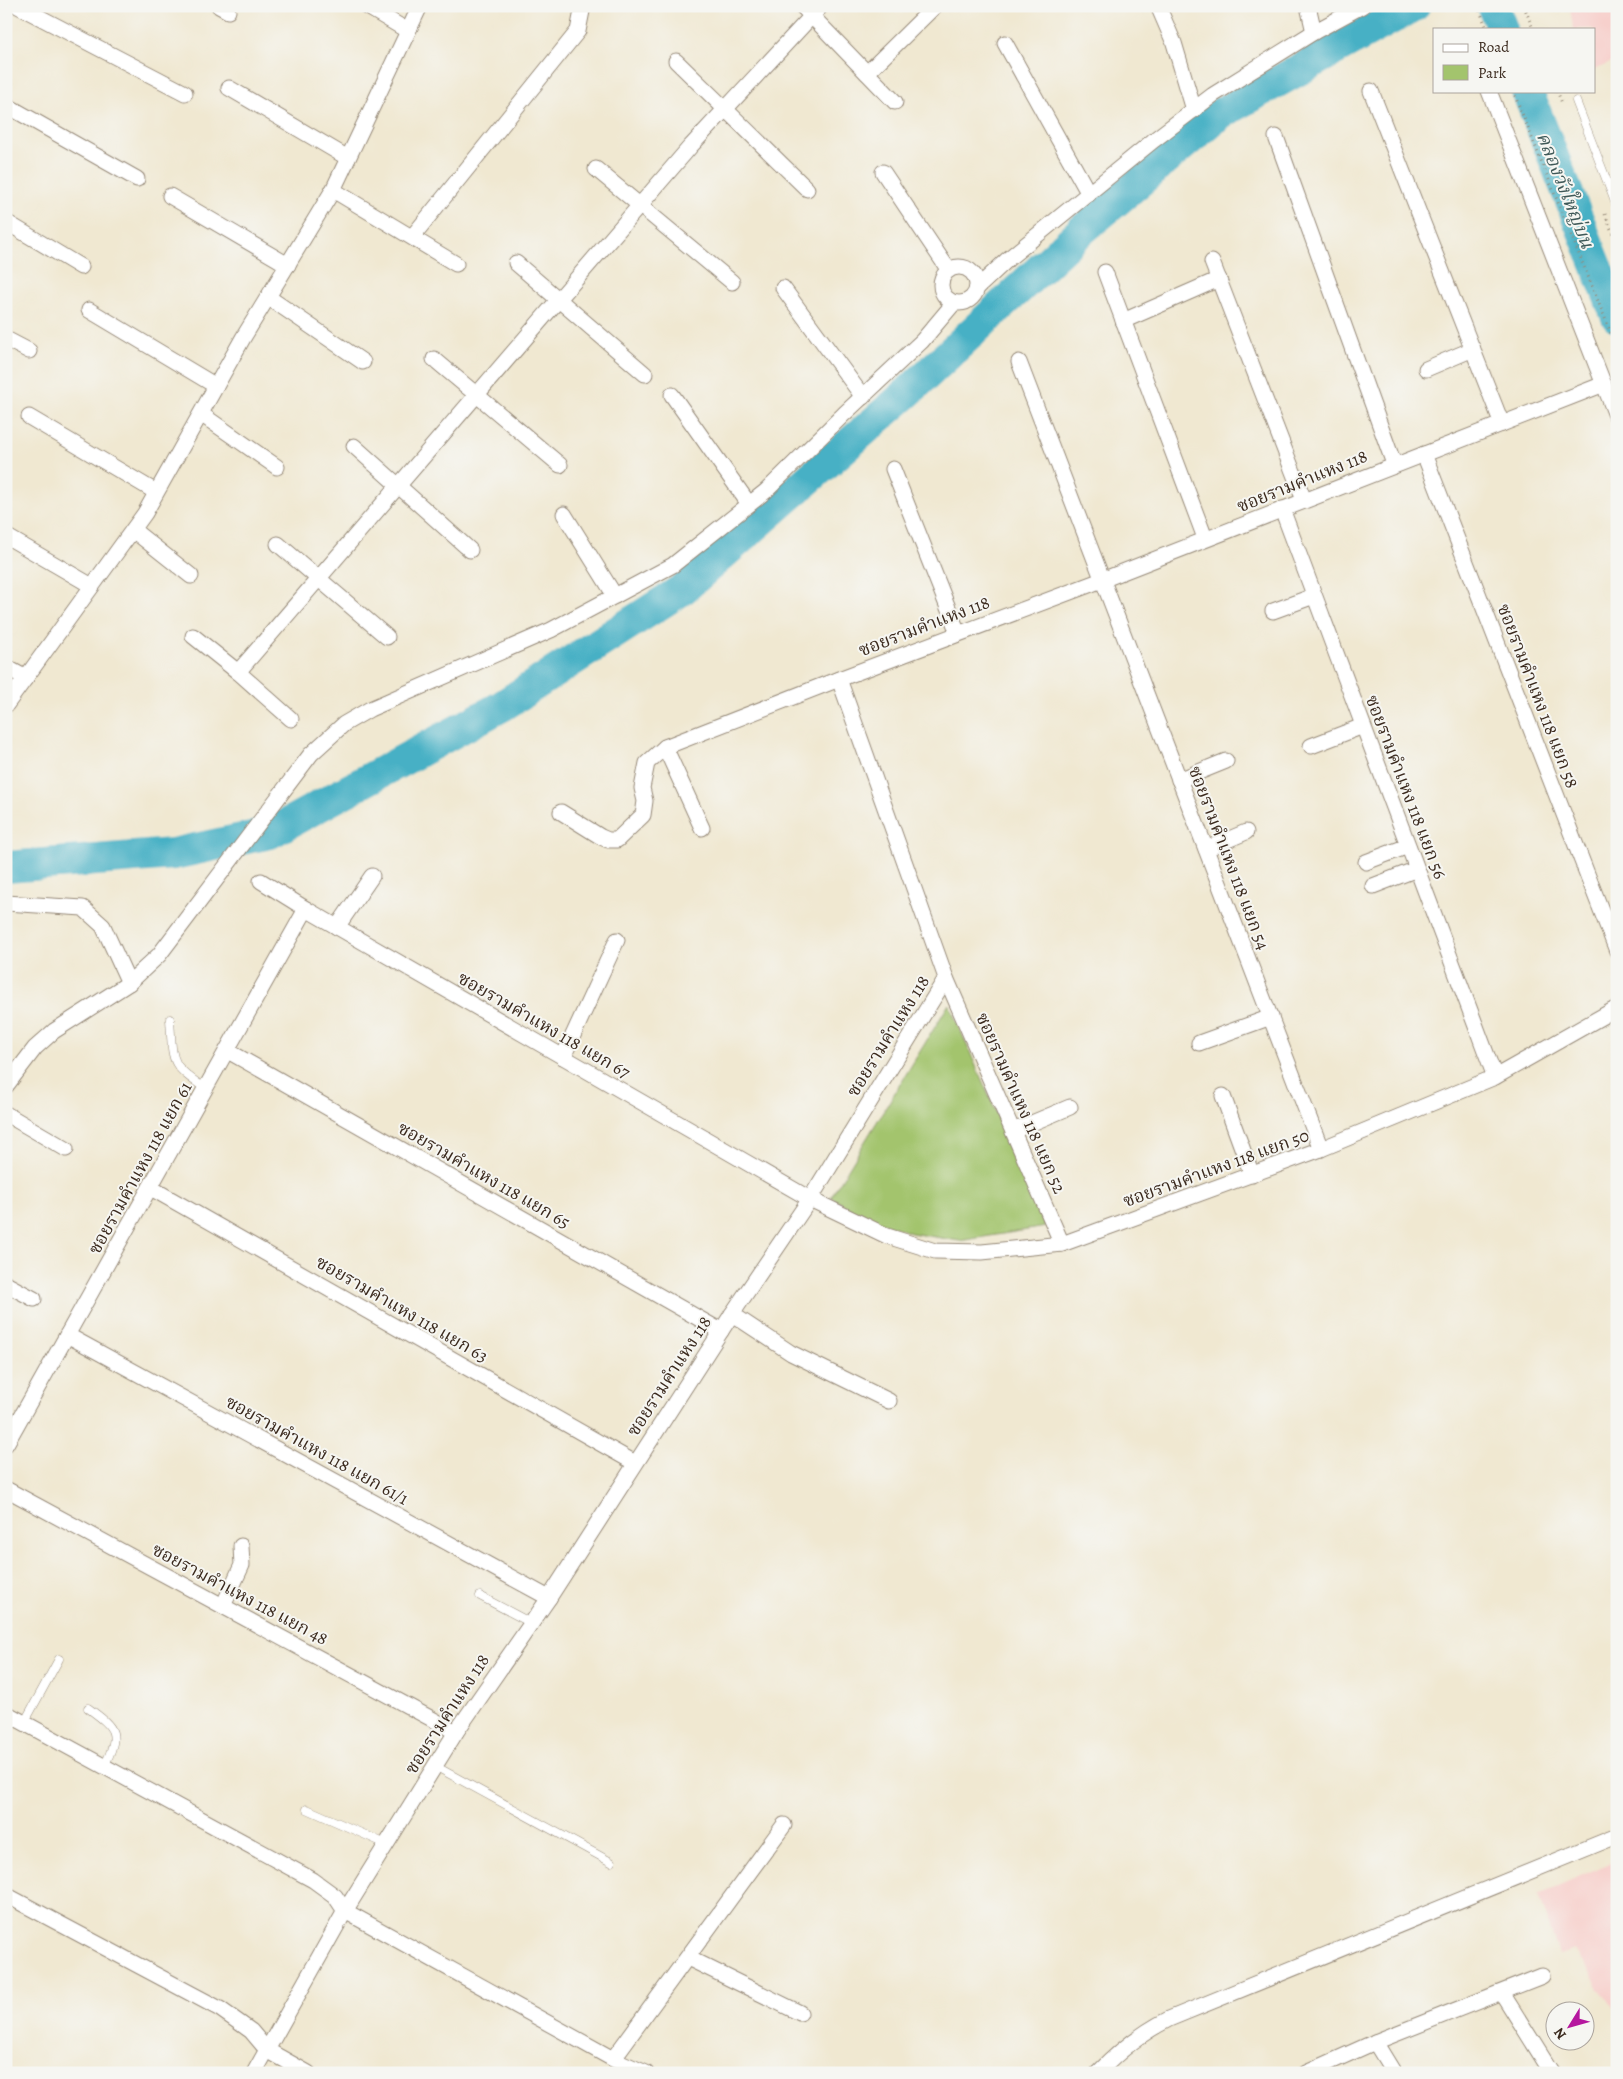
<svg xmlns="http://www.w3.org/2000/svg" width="1623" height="2079" font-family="Alegreya,'Noto Serif Thai',serif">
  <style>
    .built { fill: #f7d0cc }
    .green { fill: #a3c46d; stroke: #6f7746 }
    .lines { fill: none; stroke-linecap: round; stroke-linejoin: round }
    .river { stroke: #46b0c5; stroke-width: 32 }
    .lane-casing { stroke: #968978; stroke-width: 9 }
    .street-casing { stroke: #968978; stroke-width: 17 }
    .path { stroke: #968978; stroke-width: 3; stroke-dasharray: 1 4; stroke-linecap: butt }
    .lane { stroke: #fff; stroke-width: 8 }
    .street { stroke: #fff; stroke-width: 15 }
    .labels { text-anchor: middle; stroke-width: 4; stroke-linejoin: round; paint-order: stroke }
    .street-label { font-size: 18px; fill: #3b2a1e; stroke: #f6f6f2 }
    .water-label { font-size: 19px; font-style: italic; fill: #3f5958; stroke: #f6f6f2 }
  </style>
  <rect width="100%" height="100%" fill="#f6f6f2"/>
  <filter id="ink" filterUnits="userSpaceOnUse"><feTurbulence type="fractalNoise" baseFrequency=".02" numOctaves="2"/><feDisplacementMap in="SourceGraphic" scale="10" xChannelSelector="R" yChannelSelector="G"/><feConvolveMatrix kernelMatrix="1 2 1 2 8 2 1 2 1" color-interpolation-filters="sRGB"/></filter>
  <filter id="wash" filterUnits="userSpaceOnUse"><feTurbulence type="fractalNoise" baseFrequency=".0096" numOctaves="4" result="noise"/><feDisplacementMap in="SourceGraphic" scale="20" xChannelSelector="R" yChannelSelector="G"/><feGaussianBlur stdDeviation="1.12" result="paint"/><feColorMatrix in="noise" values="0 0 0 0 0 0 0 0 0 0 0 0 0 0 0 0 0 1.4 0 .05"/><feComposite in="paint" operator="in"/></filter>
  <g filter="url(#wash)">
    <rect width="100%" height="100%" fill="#f0e8d1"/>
    <g class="built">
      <path d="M1570,6H1617V60L1594,70V29H1573Z"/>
      <path d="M1617,1860V2016L1575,1950L1559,1955L1539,1894Z"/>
    </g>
    <path class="green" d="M949,1004L1046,1227L959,1241L911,1233L860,1215L831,1197Z"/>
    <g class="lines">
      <g class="river">
        <path d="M1493,6L1502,29"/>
        <path d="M1527,91L1617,317"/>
        <path d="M6,867L173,854L270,833L502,706L683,589L907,393L1082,230L1221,113L1414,6"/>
      </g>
    </g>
  </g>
  <g filter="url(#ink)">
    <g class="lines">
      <defs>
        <g id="lane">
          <path d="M1576,101L1617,207"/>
          <path d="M170,1019C173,1063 169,1064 206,1089"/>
          <path d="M480,1596L531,1623"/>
          <path d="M88,1708C117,1729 120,1733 104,1767"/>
          <path d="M24,1723L59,1659"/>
          <path d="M435,1766L611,1862"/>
          <path d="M307,1809L386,1844"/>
        </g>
        <g id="street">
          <path d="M18,6L185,93"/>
          <path d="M219,6L228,11"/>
          <path d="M366,6L408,31"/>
          <path d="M802,6L895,102"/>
          <path d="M1158,6L1174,43L1194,110"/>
          <path d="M1308,6L1314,32"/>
          <path d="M1005,43L1089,194"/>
          <path d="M676,61L807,189"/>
          <path d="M867,73L935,6"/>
          <path d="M229,88L348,158"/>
          <path d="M1371,91L1502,424"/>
          <path d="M1489,91L1617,418"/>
          <path d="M6,105L137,179"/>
          <path d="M1276,137L1394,464"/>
          <path d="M596,169L732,282"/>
          <path d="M883,172L948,269"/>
          <path d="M333,190L456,264"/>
          <path d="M170,196L288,265"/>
          <path d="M6,222L81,267"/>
          <path d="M412,237L578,31L583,6"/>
          <path d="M1212,262L1304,500"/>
          <path d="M516,263L645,374"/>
          <circle cx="959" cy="285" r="18"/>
          <path d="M1105,272L1205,538"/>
          <path d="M783,288L863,397"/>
          <path d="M977,288L1008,259L1154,140L1213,95L1314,32L1362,6"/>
          <path d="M268,297L363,362"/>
          <path d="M89,310L216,386"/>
          <path d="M1123,321L1219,279"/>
          <path d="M6,339L29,351"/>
          <path d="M434,359L560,465"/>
          <path d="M1019,362L1321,1149"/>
          <path d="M1426,369L1473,349"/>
          <path d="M672,395L749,504"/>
          <path d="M201,414L277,467"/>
          <path d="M29,417L156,492"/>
          <path d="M354,446L470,550"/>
          <path d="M1424,454L1617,951"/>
          <path d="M893,469L958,633"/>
          <path d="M1282,509L1495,1077"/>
          <path d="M564,514L615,596"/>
          <path d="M133,530L191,576"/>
          <path d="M6,536L92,586"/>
          <path d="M278,544L387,637"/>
          <path d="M1273,611L1314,596"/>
          <path d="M193,636L238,672L291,719"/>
          <path d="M6,667L26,678"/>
          <path d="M238,672L690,147L821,6"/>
          <path d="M6,705L145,513L243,338L333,190L420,6"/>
          <path d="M1311,746L1363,726"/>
          <path d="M665,747L702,828"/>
          <path d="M1179,780L1226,761"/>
          <path d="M561,812L601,837L608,840H617L643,815L645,801L642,788L647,763L665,747L839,679"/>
          <path d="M1206,849L1246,832"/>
          <path d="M1366,862L1408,846"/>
          <path d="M261,881L306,909L810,1199L887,1236L935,1251L982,1252L1062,1244L1321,1149L1495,1077L1617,1008"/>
          <path d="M1373,886L1417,869"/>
          <path d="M6,903L83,908L103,926L129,983"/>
          <path d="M337,927L372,876"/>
          <path d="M946,978L1062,1244"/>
          <path d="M1199,1043L1271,1017"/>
          <path d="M228,1051L721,1331"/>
          <path d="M563,1057L617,940"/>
          <path d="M6,1086L35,1048L54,1031L129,983L159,955L311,754L344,724L370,709L551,630L673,565L766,491L844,414L922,341L954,303"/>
          <path d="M1223,1096L1252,1175"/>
          <path d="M6,1114L66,1149"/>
          <path d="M1013,1131L1070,1107"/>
          <path d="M151,1188L635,1463"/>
          <path d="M6,1284L34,1299"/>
          <path d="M732,1314L791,1353L889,1401"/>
          <path d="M67,1335L549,1598"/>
          <path d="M6,1444L306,909"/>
          <path d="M6,1489L456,1732"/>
          <path d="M223,1606L242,1565L241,1546"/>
          <path d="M6,1713L313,1880L335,1896L345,1911L613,2059L646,2073"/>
          <path d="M6,1895L220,2009L251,2031L267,2050L308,2073"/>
          <path d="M688,1958L800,2013"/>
          <path d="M1502,1993L1552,2073"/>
          <path d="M1375,2042L1394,2073"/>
          <path d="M613,2059L784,1825"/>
          <path d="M254,2073L345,1911L456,1732L549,1598L732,1314L810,1199L946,978L839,679L1102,580L1604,384"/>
          <path d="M1098,2073C1120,2050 1141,2033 1169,2019L1617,1836"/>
          <path d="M1306,2073L1375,2042L1542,1976"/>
        </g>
      </defs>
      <use href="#lane" class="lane-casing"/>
      <use href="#street" class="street-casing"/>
      <g class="path">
        <path d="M1478,6L1487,29"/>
        <path d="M1524,6L1533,29"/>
        <path d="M1513,91L1617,348"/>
        <path d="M1557,91L1562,103"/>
        <path d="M1605,214L1617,244"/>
      </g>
      <use href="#lane" class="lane"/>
      <use href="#street" class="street"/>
    </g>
  </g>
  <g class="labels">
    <g class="street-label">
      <text transform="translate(1302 481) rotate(-22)" y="6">ซอยรามคำแหง 118</text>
      <text transform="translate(924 626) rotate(-21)" y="6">ซอยรามคำแหง 118</text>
      <text transform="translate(1538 696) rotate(69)" y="6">ซอยรามคำแหง 118 แยก 58</text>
      <text transform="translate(1406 787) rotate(69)" y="6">ซอยรามคำแหง 118 แยก 56</text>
      <text transform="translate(1229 858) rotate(69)" y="6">ซอยรามคำแหง 118 แยก 54</text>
      <text transform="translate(544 1025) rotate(30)" y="6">ซอยรามคำแหง 118 แยก 67</text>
      <text transform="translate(888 1036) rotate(-58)" y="6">ซอยรามคำแหง 118</text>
      <text transform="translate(1021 1103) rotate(66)" y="6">ซอยรามคำแหง 118 แยก 52</text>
      <text transform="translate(140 1168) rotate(-61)" y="6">ซอยรามคำแหง 118 แยก 61</text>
      <text transform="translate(1216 1168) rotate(-20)" y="6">ซอยรามคำแหง 118 แยก 50</text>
      <text transform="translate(484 1175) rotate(30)" y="6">ซอยรามคำแหง 118 แยก 65</text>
      <text transform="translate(402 1309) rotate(30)" y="6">ซอยรามคำแหง 118 แยก 63</text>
      <text transform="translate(669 1376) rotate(-57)" y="6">ซอยรามคำแหง 118</text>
      <text transform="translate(317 1450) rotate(29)" y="6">ซอยรามคำแหง 118 แยก 61/1</text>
      <text transform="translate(240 1594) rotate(28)" y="6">ซอยรามคำแหง 118 แยก 48</text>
      <text transform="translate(447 1714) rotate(-57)" y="6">ซอยรามคำแหง 118</text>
    </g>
    <g class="water-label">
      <text transform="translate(1566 190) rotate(68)" y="7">คลองวังใหญ่บน</text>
    </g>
  </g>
  <rect width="1623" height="2079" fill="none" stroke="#f6f6f2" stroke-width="25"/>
  <rect x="1433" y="28" width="162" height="65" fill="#f6f6f2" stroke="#aba49d"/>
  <rect x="1443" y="44" width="25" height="8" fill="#ffffff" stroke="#aba49d"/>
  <text x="1478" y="52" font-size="15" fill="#3b2a1e">Road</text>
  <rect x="1443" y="65" width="25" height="15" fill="#a3c46d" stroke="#aba49d"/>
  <text x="1478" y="78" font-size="15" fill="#3b2a1e">Park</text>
  <g transform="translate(1570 2026) rotate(233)"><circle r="24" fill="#f6f6f2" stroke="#aba49d"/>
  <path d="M0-4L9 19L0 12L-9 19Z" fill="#b5179e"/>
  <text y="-8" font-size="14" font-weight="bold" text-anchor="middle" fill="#3b2a1e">N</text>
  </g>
</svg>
